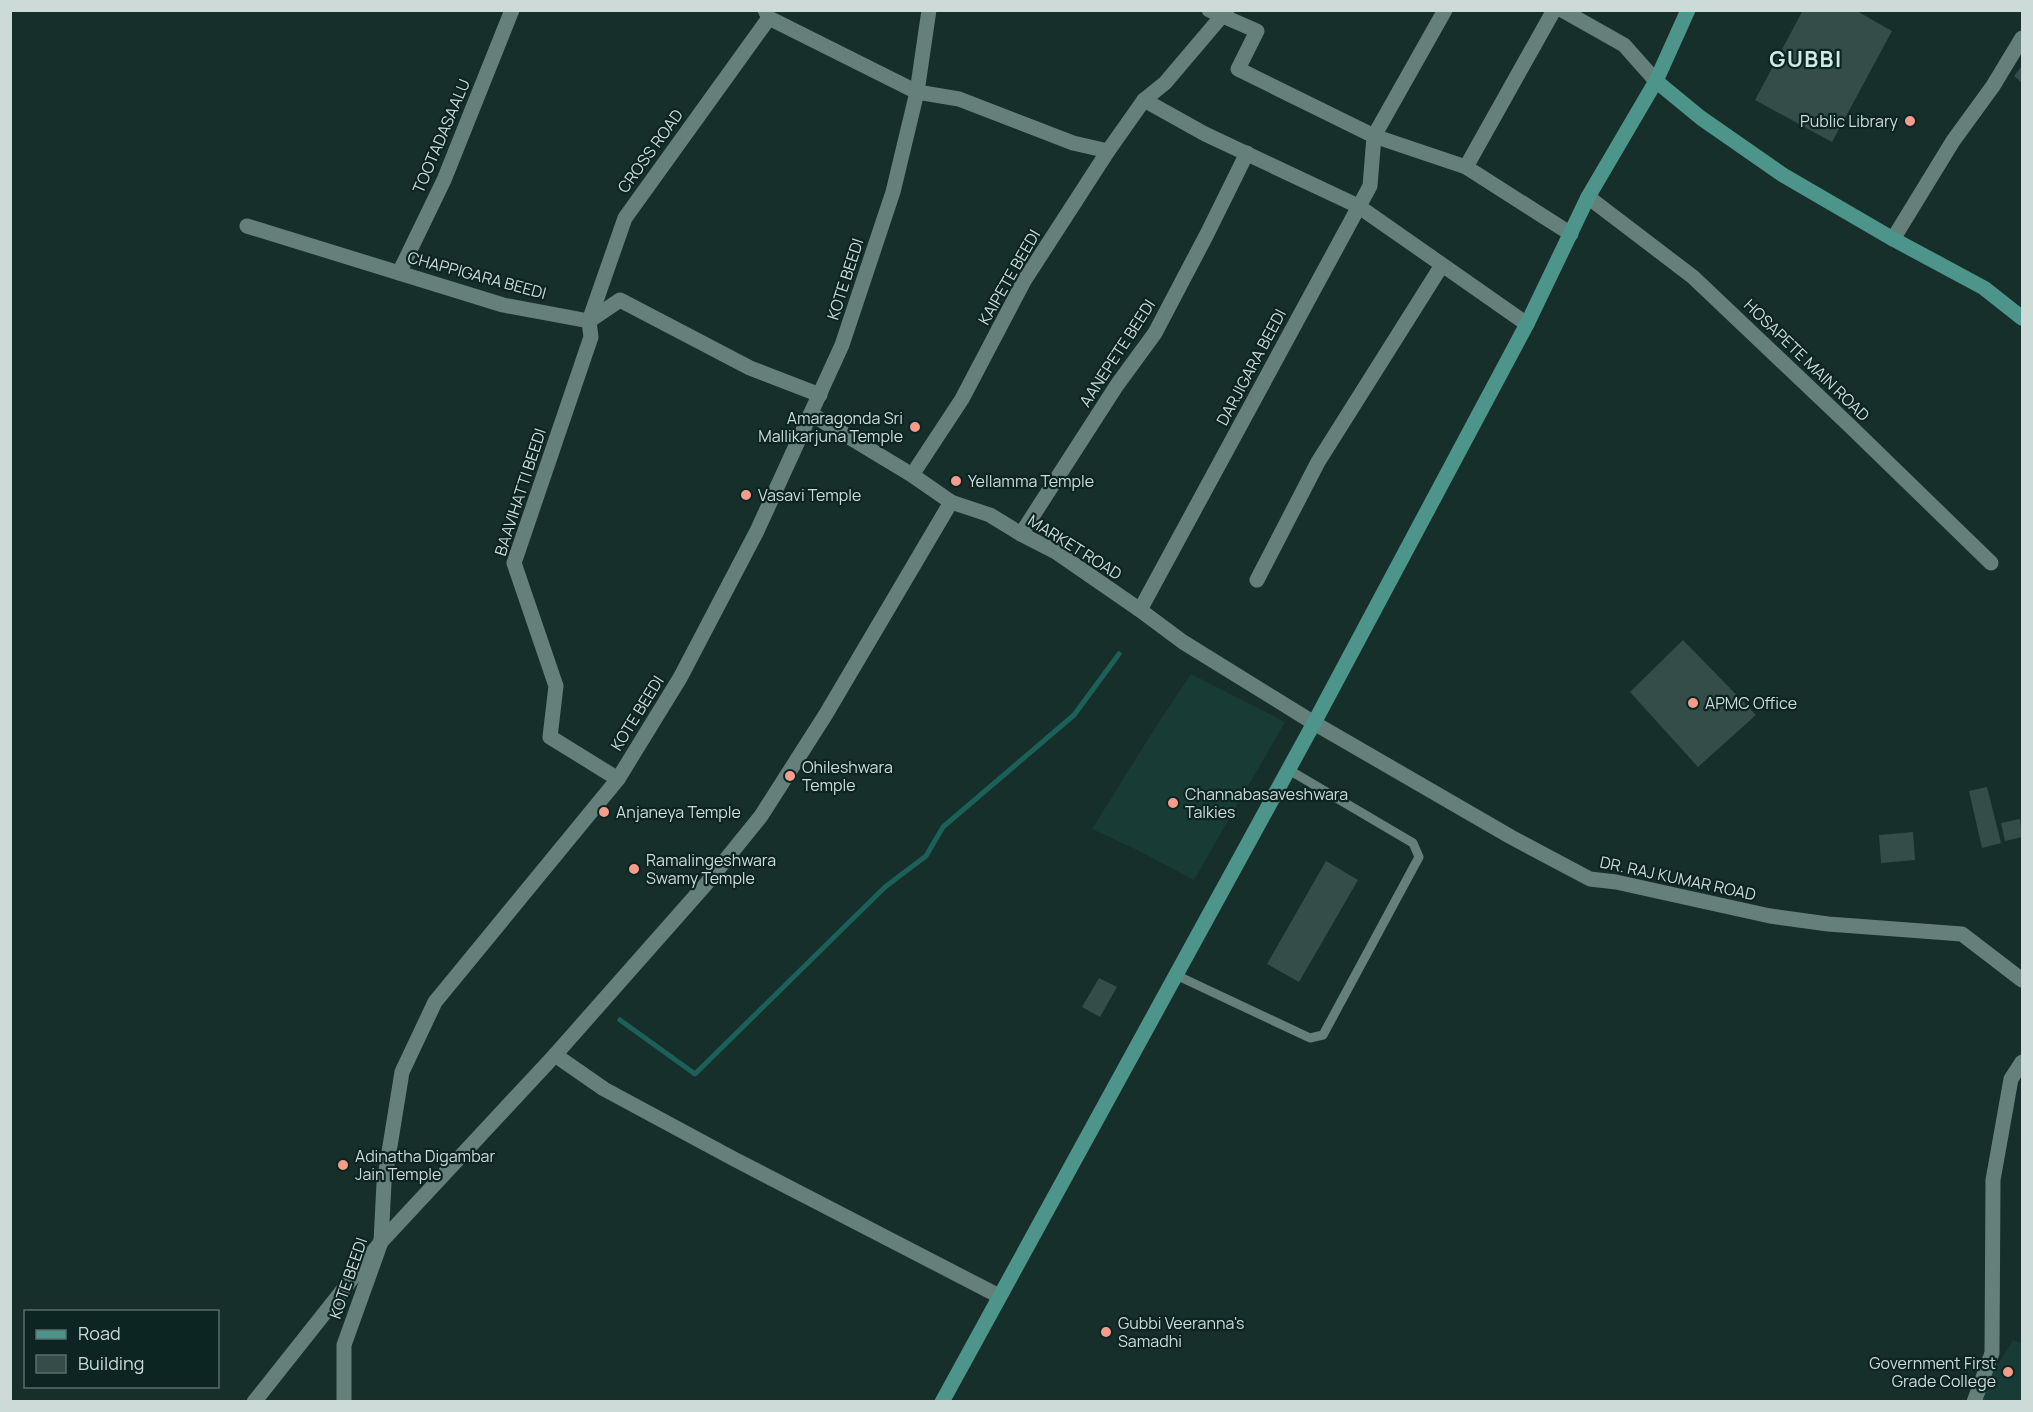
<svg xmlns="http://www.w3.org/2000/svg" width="2033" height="1412" font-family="Manrope,sans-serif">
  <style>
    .built { fill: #183b35 }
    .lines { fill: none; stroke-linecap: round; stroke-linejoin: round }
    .stream { stroke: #1b6157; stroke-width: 5 }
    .building { fill: #344d49 }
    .service { stroke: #657f7a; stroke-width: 9 }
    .minor { stroke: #657f7a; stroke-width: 15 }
    .tertiary { stroke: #657f7a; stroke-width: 15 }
    .primary { stroke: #4d948a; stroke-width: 15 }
    .poi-dot { fill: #f49d8b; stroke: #0d2522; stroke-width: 2 }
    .labels { text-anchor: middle; stroke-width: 4.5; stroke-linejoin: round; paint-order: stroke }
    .poi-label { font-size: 16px; fill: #ccdbd8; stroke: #0d2522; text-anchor: start }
    .street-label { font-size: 16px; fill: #ccdbd8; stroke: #0d2522 }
    .district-label { font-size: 22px; font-weight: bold; letter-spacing: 1.5px; fill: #ceece6; stroke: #0d2522 }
  </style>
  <rect width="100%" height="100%" fill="#172f2b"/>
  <g class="built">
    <path d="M1191,674L1285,722L1194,880L1135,849L1092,829L1155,728Z"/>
    <path d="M2013,1340L2022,1343V1401L1975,1402Z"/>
  </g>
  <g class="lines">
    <path class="stream" d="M620,1020L695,1074L885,887L926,856L943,827L1074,715L1119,654"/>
  </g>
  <g class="building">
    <path d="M1803,10H1855L1892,31L1832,142L1755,100Z"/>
    <path d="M2022,66V83L2014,76Z"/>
    <path d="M1683,640L1756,715L1698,767L1630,692Z"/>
    <path d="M1987,787L2001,843L1982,848L1969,791Z"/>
    <path d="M2020,819L2022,837L2005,841L2001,823Z"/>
    <path d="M1913,832L1915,860L1881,863L1879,835Z"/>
    <path d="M1326,861L1358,880L1299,982L1267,964Z"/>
    <path d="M1099,978L1117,987L1100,1017L1082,1007Z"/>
  </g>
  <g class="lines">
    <path class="service" d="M1176,975L1310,1038L1323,1035L1419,857L1413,843L1289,770"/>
    <g class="minor">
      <path d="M765,10L769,18L917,92L959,99L1073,143L1108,151"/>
      <path d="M1209,10L1257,31L1238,69L1374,136L1445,10"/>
      <path d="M1562,10L1624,45L1656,81"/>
      <path d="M1144,100L1205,134L1358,206L1527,324"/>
      <path d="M1466,167L1554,10"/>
      <path d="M1588,197L1693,277L1849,425L1991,563"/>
      <path d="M247,226L503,305L589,321L620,300L750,368L820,395"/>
      <path d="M1893,239L1953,141L1993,86L2022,38"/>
      <path d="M399,273L444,180L512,10"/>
      <path d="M912,475L962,399L1024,281L1108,151L1144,100L1165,83L1227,10"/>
      <path d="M1021,534L1117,385L1155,333L1207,234L1247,153"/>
      <path d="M1257,580L1318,462L1442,265"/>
      <path d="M1140,610L1370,186L1374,136L1466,167L1571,234"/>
      <path d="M618,779L550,737L556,686L514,563L591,337L589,321L625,218L769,18"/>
      <path d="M555,1055L604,1089L734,1159L999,1296"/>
      <path d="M254,1402L381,1242L555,1055L706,884L761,816L826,714L951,502"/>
      <path d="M1974,1402L1992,1353L1993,1180L2011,1079L2022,1062"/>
    </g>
    <g class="tertiary">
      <path d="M811,414L912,475L951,502L990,515L1021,534L1056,552L1140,610L1183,642L1314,723L1511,837L1590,879L1616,882L1770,916L1828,924L1962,934L2022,980"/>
      <path d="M344,1402V1345L381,1242L384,1183L402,1072L435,1002L618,779L680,678L757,531L842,345L893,192L917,92L929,10"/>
    </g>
    <g class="primary">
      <path d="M1656,81L1701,118L1783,175L1893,239L1984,288L2022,318"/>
      <path d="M942,1402L1314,723L1527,324L1588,197L1656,81L1688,10"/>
    </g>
  </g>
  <g class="poi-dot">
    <circle cx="1910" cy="121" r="6"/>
    <circle cx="915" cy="427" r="6"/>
    <circle cx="956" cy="481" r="6"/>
    <circle cx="746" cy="495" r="6"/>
    <circle cx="1693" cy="703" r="6"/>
    <circle cx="790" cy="776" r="6"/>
    <circle cx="1173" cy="803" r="6"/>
    <circle cx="604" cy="812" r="6"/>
    <circle cx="634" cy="869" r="6"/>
    <circle cx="343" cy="1165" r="6"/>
    <circle cx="1106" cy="1332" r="6"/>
    <circle cx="2008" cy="1372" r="6"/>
  </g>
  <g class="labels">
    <g class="poi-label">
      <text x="1898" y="127" text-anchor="end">Public Library</text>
      <text x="903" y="424" text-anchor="end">Amaragonda Sri<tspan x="903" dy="18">Mallikarjuna Temple</tspan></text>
      <text x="968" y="487">Yellamma Temple</text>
      <text x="758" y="501">Vasavi Temple</text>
      <text x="1705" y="709">APMC Office</text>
      <text x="802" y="773">Ohileshwara<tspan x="802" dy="18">Temple</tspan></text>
      <text x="1185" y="800">Channabasaveshwara<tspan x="1185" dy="18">Talkies</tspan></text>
      <text x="616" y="818">Anjaneya Temple</text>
      <text x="646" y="866">Ramalingeshwara<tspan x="646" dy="18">Swamy Temple</tspan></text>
      <text x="355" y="1162">Adinatha Digambar<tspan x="355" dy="18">Jain Temple</tspan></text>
      <text x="1118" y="1329">Gubbi Veeranna's<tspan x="1118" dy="18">Samadhi</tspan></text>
      <text x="1996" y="1369" text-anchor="end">Government First<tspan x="1996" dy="18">Grade College</tspan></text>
    </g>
    <g class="street-label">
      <text transform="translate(441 136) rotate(-67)" y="6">TOOTADASAALU</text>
      <text transform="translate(650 151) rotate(-54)" y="6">CROSS ROAD</text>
      <text transform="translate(477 275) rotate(15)" y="6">CHAPPIGARA BEEDI</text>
      <text transform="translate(1009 277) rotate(-60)" y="6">KAIPETE BEEDI</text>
      <text transform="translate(845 279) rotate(-72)" y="6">KOTE BEEDI</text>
      <text transform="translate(1117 353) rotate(-57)" y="6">AANEPETE BEEDI</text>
      <text transform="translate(1807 360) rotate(44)" y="6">HOSAPETE MAIN ROAD</text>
      <text transform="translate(1251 367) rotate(-62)" y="6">DARJIGARA BEEDI</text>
      <text transform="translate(520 492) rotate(-72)" y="6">BAAVIHATTI BEEDI</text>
      <text transform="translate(1075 547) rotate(32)" y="6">MARKET ROAD</text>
      <text transform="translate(637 713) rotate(-58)" y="6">KOTE BEEDI</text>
      <text transform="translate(1678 878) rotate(12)" y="6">DR. RAJ KUMAR ROAD</text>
      <text transform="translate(348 1278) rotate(-71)" y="6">KOTE BEEDI</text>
    </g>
    <g class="district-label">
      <text x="1806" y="67">GUBBI</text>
    </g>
  </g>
  <rect width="2033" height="1412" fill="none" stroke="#ccdbd8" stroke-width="24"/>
  <rect x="24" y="1310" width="195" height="78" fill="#0d2522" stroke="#596e6b" stroke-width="1.5"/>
  <rect x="36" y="1330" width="30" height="9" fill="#4d948a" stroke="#596e6b" stroke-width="1.5"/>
  <text x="78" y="1340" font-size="18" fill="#ccdbd8">Road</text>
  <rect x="36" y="1355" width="30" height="18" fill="#344d49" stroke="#596e6b" stroke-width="1.5"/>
  <text x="78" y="1370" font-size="18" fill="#ccdbd8">Building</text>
</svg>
